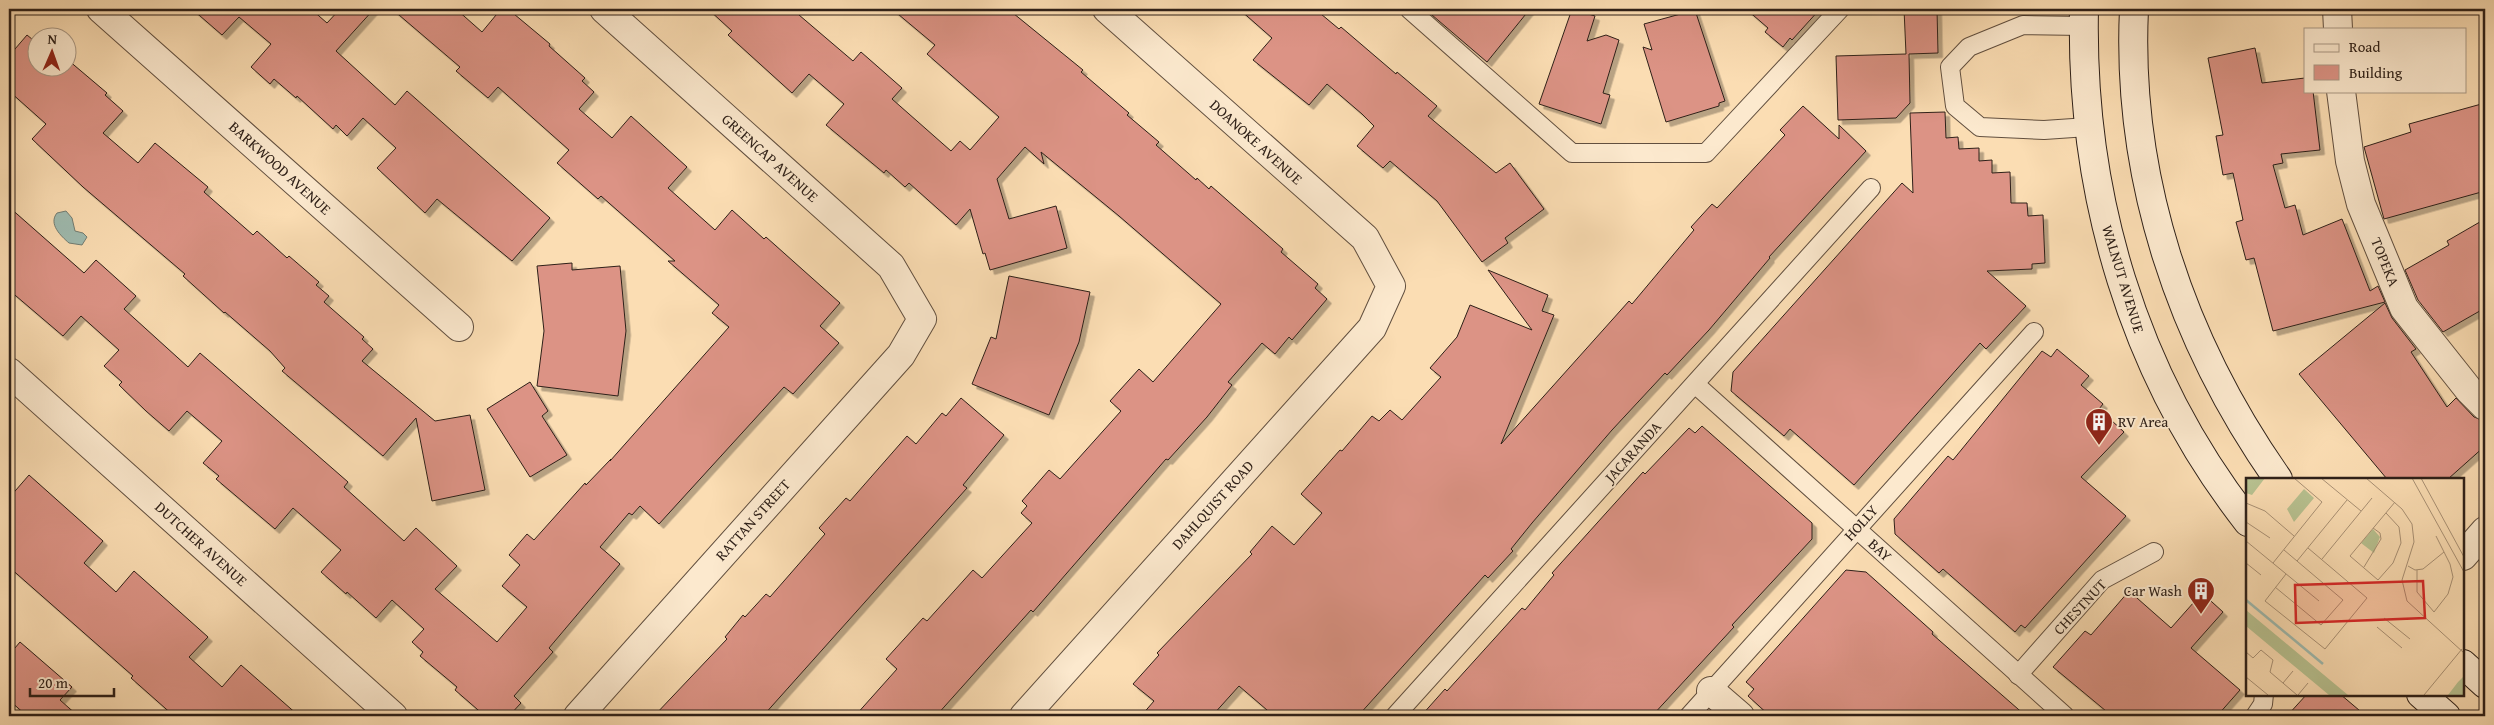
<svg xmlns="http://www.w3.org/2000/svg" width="2494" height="725" font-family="'Gentium Book Plus',serif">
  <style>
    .water { fill: #9fbbb0; stroke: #727d73 }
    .building { fill: #dc9385; stroke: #2e2018; filter: url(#shadow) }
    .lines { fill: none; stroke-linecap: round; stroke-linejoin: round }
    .service-casing { stroke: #614f3f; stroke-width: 20 }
    .minor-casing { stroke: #614f3f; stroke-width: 30 }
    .secondary-casing { stroke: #2e2018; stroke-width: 30 }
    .service { stroke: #fce9ce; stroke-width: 18 }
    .minor { stroke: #fce9ce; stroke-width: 28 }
    .secondary { stroke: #fce9ce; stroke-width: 28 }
    .labels { text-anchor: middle; stroke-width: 4; stroke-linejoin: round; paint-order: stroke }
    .street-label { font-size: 15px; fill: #2e2018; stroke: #fce9ce }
    .poi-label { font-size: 15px; fill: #2e2018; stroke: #fce9ce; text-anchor: start }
    .inset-river { fill: none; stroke: #9fbbb0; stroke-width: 2.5 }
    .inset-road { fill: none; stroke: #a99175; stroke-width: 1 }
    .view { fill: #d62828; fill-opacity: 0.15; stroke: #d62828; stroke-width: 2.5 }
    .inset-edge { fill: none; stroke: #2e2018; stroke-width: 2.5 }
  </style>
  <defs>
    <filter id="shadow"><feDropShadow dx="4.5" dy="4.5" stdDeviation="0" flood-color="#0004"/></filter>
  </defs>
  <rect width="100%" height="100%" fill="#fbddb3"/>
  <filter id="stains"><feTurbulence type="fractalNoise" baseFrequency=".004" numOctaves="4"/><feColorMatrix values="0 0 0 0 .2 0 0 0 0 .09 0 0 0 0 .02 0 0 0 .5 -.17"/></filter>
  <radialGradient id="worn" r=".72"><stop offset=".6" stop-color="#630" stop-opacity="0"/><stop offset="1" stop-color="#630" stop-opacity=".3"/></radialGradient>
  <path class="water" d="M66,211L72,218L75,231L83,233L87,237L82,245L69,243C61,236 48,224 57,213Z"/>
  <g class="building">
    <path d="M192,9H311L327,23L340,9H374L336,51L395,105L407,91L550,218L512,261L437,199L425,213L377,168L396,148L363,118L347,136L336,125L333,129L297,96L296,98L274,79L270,84L251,67L271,44L239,17L222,35Z"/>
    <path d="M392,9H456L482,32L501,9H508L550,44L549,46L585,78L582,81L594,92L579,109L612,138L631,116L687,167L668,188L715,230L732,210L764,239L766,237L840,303L820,326L839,343L793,394L784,387L659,524L640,506L632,515L629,513L600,547L620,564L549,648L553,652L514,696L521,703L509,716H485L455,690L457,687L420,656L423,652L412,642L424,629L392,600L376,618L347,592L346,594L321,572L341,550L293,508L275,529L216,479L219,476L203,463L222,441L187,411L169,431L146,411L119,385L122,382L104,366L119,350L81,316L63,336L9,290V207L84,273L96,260L136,296L124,309L188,367L200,353L348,482L344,487L404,541L416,528L457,566L435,589L497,642L527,607L502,586L520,565L509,555L527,534L534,540L585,483L586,485L611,459L610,461L729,327L712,313L719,305L668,261H675L601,196L598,199L557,163L569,150L498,87L488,98L456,71L460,67Z"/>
    <path d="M708,9H792L853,61L861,52L902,88L892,99L951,151L960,141L970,150L999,117L927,54L935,45L892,9H1008L1083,70L1081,72L1129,113L1127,115L1159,142L1156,145L1196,180L1197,178L1209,189L1211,186L1283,249L1281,252L1318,284L1315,288L1327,299L1292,340L1289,337L1275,354L1262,343L1228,382L1232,385L1207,417L1168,460L1166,459L1033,612L1031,610L936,716H855L897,669L886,659L923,618L927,621L973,570L982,578L1032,523L1021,513L1027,506L1022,501L1049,470L1060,479L1121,411L1110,401L1139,369L1153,382L1221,304L1119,216L1041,152L1044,164L1025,147L997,179L1009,219L1056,206L1067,248L990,270L985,253L983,254L970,209L956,225L909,183L905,187L886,170L884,173L826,125L844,104L809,74L792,93L728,35L732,31Z"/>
    <path d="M1239,9H1315L1339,29L1341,27L1396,74L1397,72L1437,106L1428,116L1496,173L1510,163L1544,209L1505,238L1508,243L1482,262L1437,201L1390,161L1383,168L1357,146L1374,126L1362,114L1327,84L1309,105L1253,60L1272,38Z"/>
    <path d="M1425,9H1530L1487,62Z"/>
    <path d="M1572,9L1595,16L1587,41L1606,35L1619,40L1603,93L1610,95L1601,124L1539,104Z"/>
    <path d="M1746,9H1820L1792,40L1790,38L1783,47L1765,32L1768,28Z"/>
    <path d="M1904,9H1937L1938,53L1909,54L1910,103L1896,118L1838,120L1836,56L1906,54Z"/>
    <path d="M1695,10L1725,101L1719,103V106L1666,122L1643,47L1652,50L1644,24Z"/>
    <path d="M27,35L38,44V68H64L68,70V60L107,93L105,95L123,111L103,133L138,163L155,143L208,187L204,192L253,235L257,231L287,258L289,256L319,282L316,285L329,296L324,302L364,337L362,339L373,349L362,361L435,421L470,415L485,490L432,501L416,418L383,456L282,371L285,368L270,351L225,312L224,313L183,276L185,274L83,187L32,139L46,124L9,91V56Z"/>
    <path d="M2255,48L2262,83L2305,78V91H2313L2320,150L2281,154L2283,163L2273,165L2285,208L2295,205L2303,235L2342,219L2370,291L2378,286L2385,302L2273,331L2254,258L2246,260L2236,222L2243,220L2233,173L2223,175L2216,136L2223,135L2208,58Z"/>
    <path d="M2485,103V191L2384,219L2364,147L2411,132L2409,124Z"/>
    <path d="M1803,106L1839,139V125L1866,151L1769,257L1770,258L1709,330L1667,375L1665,373L1612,430L1532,523L1511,549L1513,551L1488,578L1485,575L1358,716H1274L1239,686L1212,716H1141L1154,701L1133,684L1159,655L1157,653L1252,554L1250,552L1272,526L1294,545L1322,513L1301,494L1340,450L1342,451L1372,416L1379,421L1390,410L1402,420L1441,377L1430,368L1457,337L1470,305L1532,330L1488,270L1548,295L1542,311L1554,315L1501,444L1629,301L1632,304L1694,230L1691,227L1712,204L1717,208L1785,135L1780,130Z"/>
    <path d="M1945,112L1946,138L1958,137L1959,149L1979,148V161L1992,160V173L2010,172L2011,203H2027L2028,216L2043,215L2045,263L2032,264V269L1987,271L2026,306L1986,349L1980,343L1854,485L1790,429L1784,436L1731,391L1733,372L1902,183L1913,193L1910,113Z"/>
    <path d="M2485,219V308L2443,332L2418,300L2405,270L2449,245L2447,241Z"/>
    <path d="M572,263V270L620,266L626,331L618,396L537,386L544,331L537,266Z"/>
    <path d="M1009,276L1090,292L1079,342L1049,415L972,384L991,337L996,339Z"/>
    <path d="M2385,303L2392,318L2416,349L2411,352L2447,407L2456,398L2474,417L2485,421V446L2448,479H2387L2299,374Z"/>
    <path d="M2057,349L2089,376L2081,385L2103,404L2099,409L2124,432L2081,477L2126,516L2025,628L2021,625L2015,632L1943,569L1939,573L1895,534L1894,519L1948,456L1953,460L2042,351L2051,357Z"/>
    <path d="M530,382L548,411L542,416L567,455L530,477L487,409Z"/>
    <path d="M961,398L1004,435L963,485L967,488L763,716H654L727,639L725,637L743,615L745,617L766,594L770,597L825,534L819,528L846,498L850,501L907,436L916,444L942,413L946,416Z"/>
    <path d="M1702,426L1812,523V539L1732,625L1734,627L1652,716H1421L1445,689L1447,691L1522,608L1525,610L1554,575L1552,573L1643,472L1645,474L1689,428L1695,433Z"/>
    <path d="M29,475L103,541L84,563L116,592L134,571L208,637L189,657L222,687L241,665L299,716H174L131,678L133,676L9,567V498Z"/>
    <path d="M1846,570L1866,572L1933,632L1932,634L2026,716H1770L1748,696L1754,689L1746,682Z"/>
    <path d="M2129,591L2171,628L2202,593L2223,612L2191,648L2240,690L2217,716H2112L2053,667L2085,631L2091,635Z"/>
    <path d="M20,642L72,687L60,700L78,716H27L9,700V655Z"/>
    <path d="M2307,694H2340L2366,716H2287Z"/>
  </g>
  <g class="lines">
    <defs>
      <g id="service">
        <path d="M1409,9L1572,153H1706L1840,9"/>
        <path d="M2083,26L2023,25L1969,47L1950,67L1955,106L1980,127L2044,130L2088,127"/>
        <path d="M1695,384L2065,716"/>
        <path d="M2018,675L2102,580L2154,552"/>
        <path d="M1395,716L1871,188"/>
        <path d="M1689,716L2034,332"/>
        <path d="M2255,716L2263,704L2264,694"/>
      </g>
      <g id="minor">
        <path d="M101,9L459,327"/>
        <path d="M2337,9L2338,29"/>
        <path d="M2341,91L2350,161L2361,204L2404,308L2469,390L2485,406"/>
        <path d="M9,372L393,716"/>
        <path d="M2463,556L2485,531"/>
        <path d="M1711,691L1740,716"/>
        <path d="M578,716L901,355L922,319L891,266L604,9"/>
        <path d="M1024,716L1372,328L1391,286L1365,238L1107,9"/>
      </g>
      <g id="secondary">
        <path d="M2084,9C2080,194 2133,375 2248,522"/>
        <path d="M2134,9C2126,178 2181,341 2278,479"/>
        <path d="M2463,664L2485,684"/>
        <path d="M2421,694L2446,716"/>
      </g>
    </defs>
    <use href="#service" class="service-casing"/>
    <use href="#minor" class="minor-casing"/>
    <use href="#secondary" class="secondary-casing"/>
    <use href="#service" class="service"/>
    <use href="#minor" class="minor"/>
    <use href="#secondary" class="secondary"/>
  </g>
  <defs>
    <symbol id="building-pin" viewBox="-11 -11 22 30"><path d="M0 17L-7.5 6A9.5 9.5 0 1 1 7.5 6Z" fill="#8f2418" stroke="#fce9ce"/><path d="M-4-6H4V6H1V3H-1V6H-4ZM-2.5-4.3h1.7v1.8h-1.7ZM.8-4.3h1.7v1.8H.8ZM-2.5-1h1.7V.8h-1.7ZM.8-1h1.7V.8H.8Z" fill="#fff"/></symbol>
  </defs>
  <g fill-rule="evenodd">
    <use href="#building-pin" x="2083" y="406" width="32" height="43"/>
    <use href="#building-pin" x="2185" y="575" width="32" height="43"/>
  </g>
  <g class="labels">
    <g class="street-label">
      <text transform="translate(1256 142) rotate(42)" y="5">DOANOKE AVENUE</text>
      <text transform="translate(770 158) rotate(42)" y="5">GREENCAP AVENUE</text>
      <text transform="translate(280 168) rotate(42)" y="5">BARKWOOD AVENUE</text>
      <text transform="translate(2385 262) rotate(68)" y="5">TOPEKA</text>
      <text transform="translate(2123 279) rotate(73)" y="5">WALNUT AVENUE</text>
      <text transform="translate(1633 452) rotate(-48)" y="5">JACARANDA</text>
      <text transform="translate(1213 505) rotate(-48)" y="5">DAHLQUIST ROAD</text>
      <text transform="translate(753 520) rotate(-48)" y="5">RATTAN STREET</text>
      <text transform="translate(1861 523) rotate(-48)" y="5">HOLLY</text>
      <text transform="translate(201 544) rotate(42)" y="5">DUTCHER AVENUE</text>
      <text transform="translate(1880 550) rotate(42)" y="5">BAY</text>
      <text transform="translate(2080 607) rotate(-47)" y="5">CHESTNUT</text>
    </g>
    <g class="poi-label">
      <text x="2118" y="427">RV Area</text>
      <text x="2182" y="596" text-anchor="end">Car Wash</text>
    </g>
  </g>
  <g transform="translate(2246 478)">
    <rect width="218" height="218" fill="#fbddb3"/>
    <path d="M1,0H19L6,17L0,15ZM58,11L68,20L48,44L41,31ZM127,51L134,59L128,75L115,65ZM0,132L102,217H83L0,148ZM217,199V217H202L212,204Z" fill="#b8c291"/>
    <path class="inset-river" d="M0,122L77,186"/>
    <path class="inset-road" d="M75,0L115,33M120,0L156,31L166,46L168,64L156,102L161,123L218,175M166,0L218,94M175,0L218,79M0,25L19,33L48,58M140,35L153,49L155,65L147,85L132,102L104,78L149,24M0,44L24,60M0,63L73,123M76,81L126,20M51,83L101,22M0,85L15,97M27,85L76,24L48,0M162,88L169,92L177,91L198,74M118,89L135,61L134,55L127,50M171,92V114L188,134L202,116L207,99L204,86L190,58M40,96L19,123L79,171L121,120L62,70M29,109L75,147L97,122L38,72M138,140L164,161M131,149L156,170M0,174L7,180L15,172L27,182L24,194L51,217M0,199L22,217M37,205L47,193M52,217L62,205M178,217L216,171"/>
    <path class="view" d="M177,103L179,140L50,145L49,107Z"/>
    <rect width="218" height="218" class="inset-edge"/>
  </g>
  <rect width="2494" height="725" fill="none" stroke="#fbddb3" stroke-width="30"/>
  <rect x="10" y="10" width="2474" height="705" fill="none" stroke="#2e2018" stroke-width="2.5"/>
  <rect x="15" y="15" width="2464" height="695" fill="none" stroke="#2e2018"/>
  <rect x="2304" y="28" width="162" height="65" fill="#fce9ce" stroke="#aa9985"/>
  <rect x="2314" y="44" width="25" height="8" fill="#fce9ce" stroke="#aa9985"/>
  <text x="2349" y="52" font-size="15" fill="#2e2018">Road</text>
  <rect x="2314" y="65" width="25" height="15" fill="#dc9385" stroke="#aa9985"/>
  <text x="2349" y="78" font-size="15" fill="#2e2018">Building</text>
  <g transform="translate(52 52) rotate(2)"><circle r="24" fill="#fce9ce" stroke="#aa9985"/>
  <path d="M0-4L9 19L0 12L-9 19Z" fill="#8f2418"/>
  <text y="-8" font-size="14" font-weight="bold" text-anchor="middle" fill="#2e2018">N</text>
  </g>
  <path d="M30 688v8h84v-8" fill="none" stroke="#2e2018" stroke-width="2.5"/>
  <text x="38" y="688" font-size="15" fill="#2e2018" stroke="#fce9ce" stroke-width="4" paint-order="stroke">20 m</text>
  <rect width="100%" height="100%" filter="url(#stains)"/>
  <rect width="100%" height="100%" fill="url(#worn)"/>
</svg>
